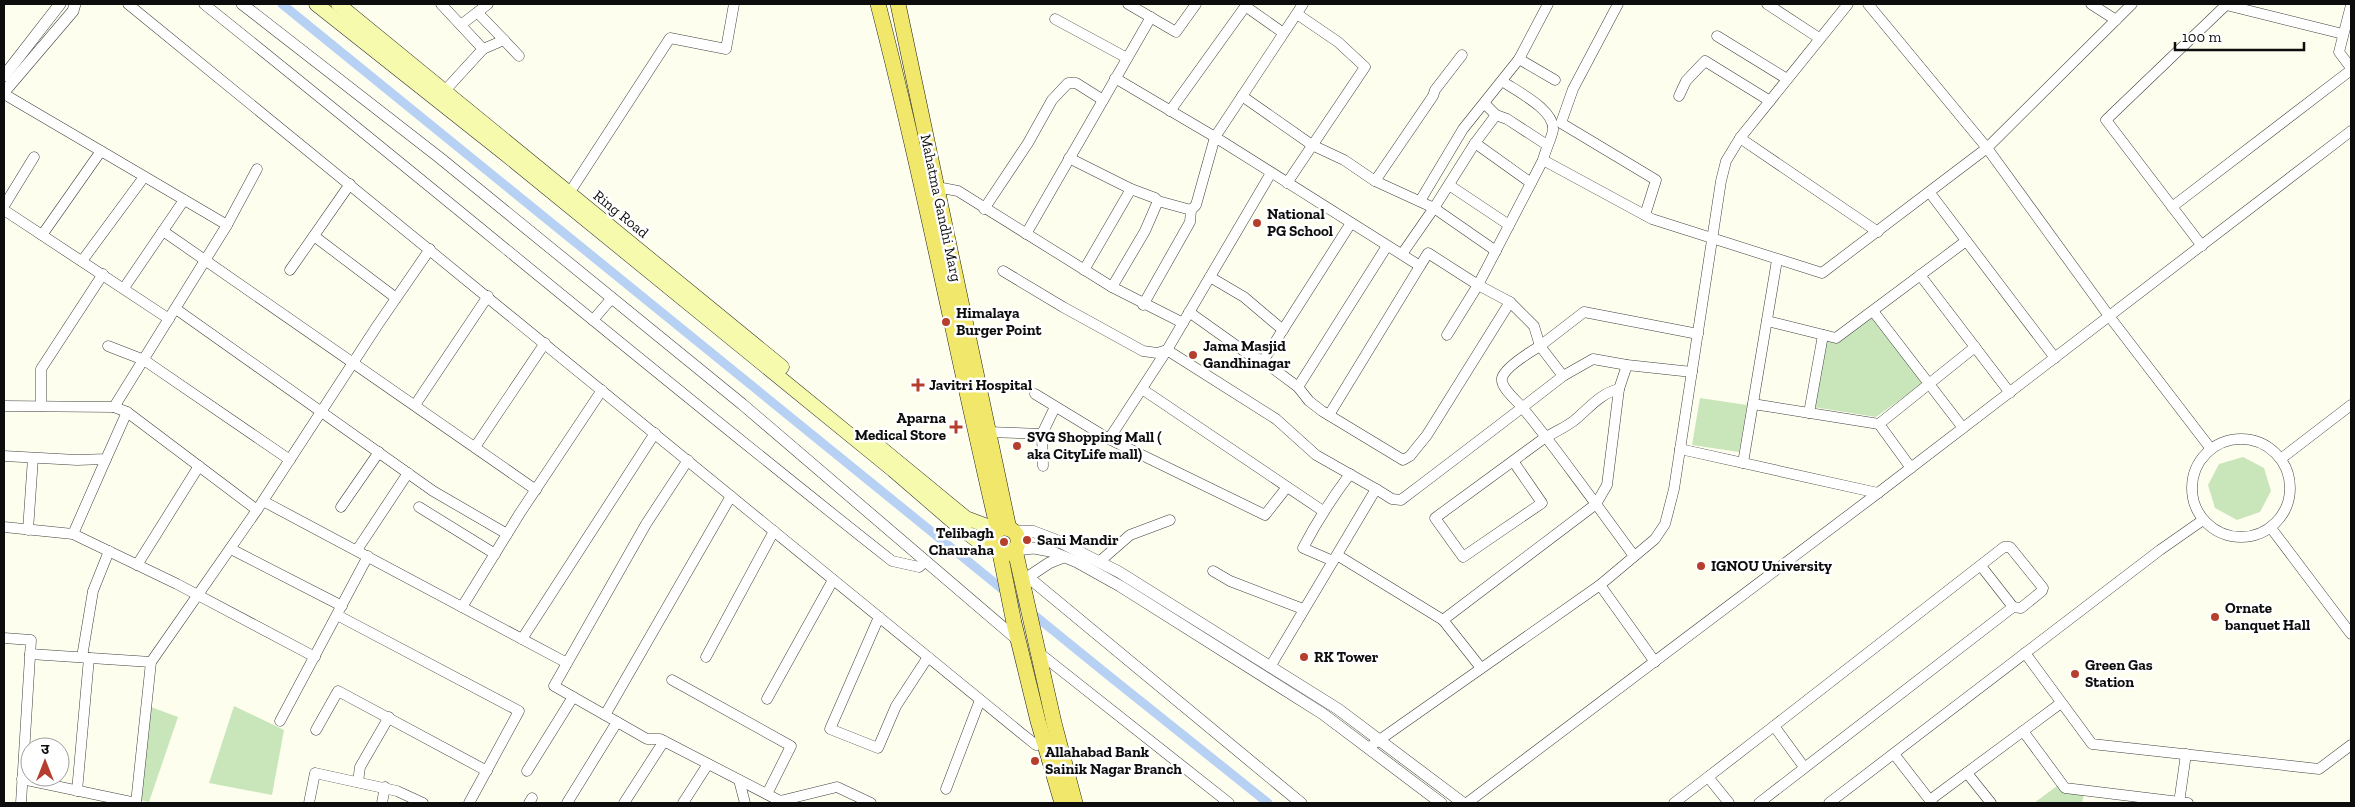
<svg xmlns="http://www.w3.org/2000/svg" width="2355" height="807" font-family="'Zilla Slab','Noto Sans Devanagari',serif">
  <style>
    .green { fill: #c9e6ba }
    .lines { fill: none; stroke-linecap: round; stroke-linejoin: round }
    .canal { stroke: #b6d1f3; stroke-width: 9 }
    .minor-casing { stroke: #404040; stroke-width: 11 }
    .tertiary-casing { stroke: #404040; stroke-width: 12 }
    .secondary-casing { stroke: #2f2f2f; stroke-width: 15 }
    .primary-casing { stroke: #1e1e1e; stroke-width: 16 }
    .minor { stroke: #fff; stroke-width: 10 }
    .tertiary { stroke: #fff; stroke-width: 11 }
    .secondary { stroke: #f6faad; stroke-width: 14 }
    .primary { stroke: #f1e76b; stroke-width: 15 }
    .poi-dot { fill: #b53e2d; stroke: #fff; stroke-width: 2 }
    .labels { text-anchor: middle; stroke-width: 5; stroke-linejoin: round; paint-order: stroke }
    .street-label { font-size: 15px; fill: #0d0d0d; stroke: #fff }
    .poi-label { font-size: 15px; font-weight: bold; fill: #0d0d0d; stroke: #fff; text-anchor: start }
  </style>
  <rect width="100%" height="100%" fill="#fefeee"/>
  <g class="green">
    <path d="M1872,317L1923,383L1876,417L1813,407L1825,339Z"/>
    <path d="M1700,398L1747,405L1739,452L1692,445Z"/>
    <path d="M2243,457L2264,468L2271,491L2260,512L2237,520L2215,508L2208,485L2219,464Z"/>
    <path d="M234,706L284,730L272,795L209,783Z"/>
    <path d="M151,707L178,717L149,802L140,800Z"/>
    <path d="M2057,786L2084,794L2082,803H2034Z"/>
  </g>
  <g class="lines">
    <path class="canal" d="M282,4L1108,675L1268,803"/>
    <defs>
      <g id="minor">
        <path d="M128,4L1021,733L1036,745L1050,742"/>
        <path d="M204,4C434,188 660,378 892,561L919,567L926,561"/>
        <path d="M441,4L483,49L504,40L519,56"/>
        <path d="M1128,4L1176,32L1196,4"/>
        <path d="M1618,4L1573,89L1561,123L1656,180L1645,215"/>
        <path d="M1767,4L1819,38"/>
        <path d="M1868,4L1987,148L2109,316L2211,449"/>
        <path d="M2091,4L2116,20"/>
        <path d="M2351,5L2339,52L2351,68"/>
        <path d="M1245,6L1282,32"/>
        <path d="M478,13L504,40"/>
        <path d="M1055,19L1127,58"/>
        <path d="M462,24L488,4"/>
        <path d="M1717,36L1787,79"/>
        <path d="M1519,59L1548,4"/>
        <path d="M1115,78L1215,137L1420,266L1428,253L1478,285L1447,335"/>
        <path d="M1502,81C1518,92 1555,110 1553,130C1552,137 1545,151 1543,160"/>
        <path d="M4,94L227,225"/>
        <path d="M440,96L483,49"/>
        <path d="M1242,96L1312,145L1344,160L1375,181L1434,208L1475,143L1496,115"/>
        <path d="M1679,96L1686,81L1705,61L1770,101"/>
        <path d="M1485,104L1496,115L1507,119L1547,145"/>
        <path d="M1170,111L1247,4"/>
        <path d="M1740,138L1878,232"/>
        <path d="M1475,143L1531,183"/>
        <path d="M1069,158L1131,189L1155,198L1158,201L1191,210"/>
        <path d="M1375,181L1433,96L1435,90L1462,55"/>
        <path d="M1287,183L1365,67L1338,42L1297,14"/>
        <path d="M1449,185L1509,225"/>
        <path d="M937,187L958,191L1112,287L1183,323"/>
        <path d="M1930,193L2055,358"/>
        <path d="M566,198L670,38L726,49L734,4"/>
        <path d="M1420,201L1463,129L1519,59L1555,80"/>
        <path d="M4,206L34,157"/>
        <path d="M2172,207L2351,70"/>
        <path d="M984,209L1028,143L1052,100L1068,83H1076L1103,100"/>
        <path d="M4,210L169,319"/>
        <path d="M163,231L536,490"/>
        <path d="M1026,234L1151,17"/>
        <path d="M42,235L101,151"/>
        <path d="M314,236L396,298"/>
        <path d="M2202,246L2106,120L2226,5L2343,34"/>
        <path d="M1402,254L1434,208L1496,251"/>
        <path d="M82,261L144,177"/>
        <path d="M290,270L350,184"/>
        <path d="M1084,270L1131,189"/>
        <path d="M1003,271L1063,307L1143,351L1157,353L1167,350L1276,419L1316,455L1376,489"/>
        <path d="M1920,275L2010,393"/>
        <path d="M1210,277L1244,297L1283,330"/>
        <path d="M1112,287L1145,231L1158,201"/>
        <path d="M124,288L184,200"/>
        <path d="M1143,305L1190,222L1191,210L1196,205L1215,137L1303,4"/>
        <path d="M176,309L433,491L507,534"/>
        <path d="M1873,311L1963,428"/>
        <path d="M1189,312L1248,354L1263,361L1298,387L1309,401L1322,411L1403,460L1410,456L1427,435L1510,302"/>
        <path d="M593,320L612,298"/>
        <path d="M1767,321L1836,338L1966,241"/>
        <path d="M1698,334L1584,312L1540,346L1534,326L1510,302L1478,285L1543,160L1652,219L1822,273L1987,148L2132,4"/>
        <path d="M108,346L144,360L290,460"/>
        <path d="M1263,361L1351,223"/>
        <path d="M1627,365L1619,389L1607,485L1596,504L1634,556"/>
        <path d="M1563,376L1593,359L1627,365L1692,372"/>
        <path d="M1298,387L1387,246"/>
        <path d="M1142,389L1323,511"/>
        <path d="M1035,394L1109,439L1265,515L1287,487"/>
        <path d="M1753,404L1879,424L1975,347"/>
        <path d="M415,405L488,296"/>
        <path d="M4,406L114,407L127,412L106,459L77,460L4,456"/>
        <path d="M41,406V369L103,274"/>
        <path d="M114,407L227,225L257,169"/>
        <path d="M127,412L257,510"/>
        <path d="M1809,413L1823,335"/>
        <path d="M1329,415L1420,266"/>
        <path d="M1879,424L1911,468"/>
        <path d="M988,432L1042,434L1055,407"/>
        <path d="M1042,434L1043,466"/>
        <path d="M1109,439L1167,350L1271,173"/>
        <circle cx="2241" cy="488" r="49"/>
        <path d="M475,447L545,343"/>
        <path d="M1680,449L1878,493"/>
        <path d="M2282,458L2351,405"/>
        <path d="M688,460L646,524L554,686L647,739H660L780,801L837,787L871,803"/>
        <path d="M1513,461L1542,503L1463,557L1435,518C1471,492 1507,465 1543,439C1554,432 1567,427 1576,419C1589,408 1601,393 1619,389"/>
        <path d="M1743,463L1777,260"/>
        <path d="M263,501L567,663"/>
        <path d="M341,507L379,452"/>
        <path d="M419,507L495,554"/>
        <path d="M4,527L73,534L177,584L315,657"/>
        <path d="M2271,528L2351,634"/>
        <path d="M28,530L33,458"/>
        <path d="M73,534L106,459"/>
        <path d="M231,549L342,606"/>
        <path d="M357,550L408,473"/>
        <path d="M1333,561L1303,548C1317,521 1332,498 1350,474"/>
        <path d="M1099,562L1130,535L1170,520"/>
        <path d="M137,565L199,466"/>
        <path d="M1981,566L2013,607"/>
        <path d="M1213,571L1230,581L1303,609"/>
        <path d="M1600,585L1655,662"/>
        <path d="M462,607L520,513L602,390"/>
        <path d="M337,615L519,711L469,803"/>
        <path d="M879,617L830,729L878,748L896,706L928,657"/>
        <path d="M1443,620L1481,668"/>
        <path d="M4,638L31,640L21,803"/>
        <path d="M522,639L655,433"/>
        <path d="M1038,652L1229,803"/>
        <path d="M2025,653L2092,744L2319,769L2351,745"/>
        <path d="M30,654L151,662"/>
        <path d="M82,657L93,591L109,551"/>
        <path d="M706,657L774,531"/>
        <path d="M1270,667L1376,489L1392,499L1401,500C1455,459 1509,418 1563,376L1540,346C1530,352 1505,367 1502,378C1500,387 1516,400 1521,406C1548,438 1571,471 1596,504L1443,620L1337,555"/>
        <path d="M672,680L791,746L767,794"/>
        <path d="M767,699L833,580"/>
        <path d="M605,715L731,496"/>
        <path d="M280,721L368,556"/>
        <path d="M316,730L338,691L487,771"/>
        <path d="M2023,731L2065,788L2188,803"/>
        <path d="M1368,748L1600,585L1655,539L1665,524L1674,489L1721,181L1726,161L1740,138L1848,4"/>
        <path d="M1894,754L1932,803"/>
        <path d="M527,771L573,697"/>
        <path d="M1967,773L1991,803"/>
        <path d="M22,779L136,803L151,662L257,510L377,326L430,249"/>
        <path d="M739,780L745,803"/>
        <path d="M358,782L360,767L389,717"/>
        <path d="M946,789L980,700"/>
        <path d="M77,791L89,658"/>
        <path d="M1930,800L2061,703"/>
        <path d="M309,803L315,773L397,791L423,803"/>
        <path d="M382,803L385,787"/>
        <path d="M529,803L532,798"/>
        <path d="M567,803L617,722"/>
        <path d="M624,803L664,741"/>
        <path d="M683,803L708,764"/>
        <path d="M1467,803L1878,493L2351,131"/>
        <path d="M1674,803L1708,777"/>
        <path d="M1729,803L1708,777L1774,726"/>
        <path d="M1759,803L2013,607L2021,608L2042,591L2043,588L2010,547H2004L1774,726L1804,767"/>
        <path d="M1829,803L2160,550L2203,520"/>
        <path d="M2179,803L2186,754"/>
      </g>
      <g id="tertiary">
        <path d="M242,4L440,158L742,404L1019,641"/>
        <path d="M4,76L60,4"/>
        <path d="M4,92L73,11L75,4"/>
        <path d="M1014,531H1032L1058,541L1119,572L1338,709L1463,803"/>
        <path d="M1015,550L1034,548L1050,551L1077,562L1120,586L1323,714L1441,803"/>
        <path d="M1020,573L1028,577L1301,803"/>
        <path d="M1028,577L1049,563L1064,557"/>
      </g>
      <g id="secondary">
        <path d="M316,4L504,153L893,470L959,527L982,544L993,546"/>
        <path d="M338,4L782,367"/>
        <path d="M876,444L966,518L998,530"/>
      </g>
      <g id="primary">
        <path d="M878,4C923,178 957,355 998,530"/>
        <path d="M898,4L1009,529"/>
        <circle cx="1005" cy="541" r="13"/>
        <path d="M1015,550L1054,723L1075,803"/>
        <path d="M1000,553L1014,623L1038,721L1062,803"/>
      </g>
    </defs>
    <use href="#minor" class="minor-casing"/>
    <use href="#tertiary" class="tertiary-casing"/>
    <use href="#secondary" class="secondary-casing"/>
    <use href="#primary" class="primary-casing"/>
    <use href="#minor" class="minor"/>
    <use href="#tertiary" class="tertiary"/>
    <use href="#secondary" class="secondary"/>
    <use href="#primary" class="primary"/>
  </g>
  <g class="poi-dot">
    <circle cx="1257" cy="223" r="5"/>
    <circle cx="946" cy="322" r="5"/>
    <circle cx="1193" cy="355" r="5"/>
    <path d="M915.5 377.5h5v5h5v5h-5v5h-5v-5h-5v-5h5z"/>
    <path d="M953.5 419.5h5v5h5v5h-5v5h-5v-5h-5v-5h5z"/>
    <circle cx="1017" cy="446" r="5"/>
    <circle cx="1027" cy="540" r="5"/>
    <circle cx="1004" cy="542" r="5"/>
    <circle cx="1701" cy="566" r="5"/>
    <circle cx="2215" cy="617" r="5"/>
    <circle cx="1304" cy="657" r="5"/>
    <circle cx="2075" cy="674" r="5"/>
    <circle cx="1035" cy="761" r="5"/>
  </g>
  <g class="labels">
    <g class="street-label">
      <text transform="translate(941 208) rotate(78)" y="5">Mahatma Gandhi Marg</text>
      <text transform="translate(621 214) rotate(39)" y="5">Ring Road</text>
    </g>
    <g class="poi-label">
      <text x="1267" y="219">National<tspan x="1267" dy="17">PG School</tspan></text>
      <text x="956" y="318">Himalaya<tspan x="956" dy="17">Burger Point</tspan></text>
      <text x="1203" y="351">Jama Masjid<tspan x="1203" dy="17">Gandhinagar</tspan></text>
      <text x="929" y="390">Javitri Hospital</text>
      <text x="946" y="423" text-anchor="end">Aparna<tspan x="946" dy="17">Medical Store</tspan></text>
      <text x="1027" y="442">SVG Shopping Mall (<tspan x="1027" dy="17">aka CityLife mall)</tspan></text>
      <text x="994" y="538" text-anchor="end">Telibagh<tspan x="994" dy="17">Chauraha</tspan></text>
      <text x="1037" y="545">Sani Mandir</text>
      <text x="1711" y="571">IGNOU University</text>
      <text x="2225" y="613">Ornate<tspan x="2225" dy="17">banquet Hall</tspan></text>
      <text x="1314" y="662">RK Tower</text>
      <text x="2085" y="670">Green Gas<tspan x="2085" dy="17">Station</tspan></text>
      <text x="1045" y="757">Allahabad Bank<tspan x="1045" dy="17">Sainik Nagar Branch</tspan></text>
    </g>
  </g>
  <rect width="2355" height="807" fill="none" stroke="#0d0d0d" stroke-width="10"/>
  <g transform="translate(45 762)"><circle r="24" fill="#ffffff" stroke="#9e9e9e"/>
  <path d="M0-4L9 19L0 12L-9 19Z" fill="#b53e2d"/>
  <text y="-8" font-size="14" font-weight="bold" text-anchor="middle" fill="#0d0d0d">उ</text>
  </g>
  <path d="M2175 42v8h129v-8" fill="none" stroke="#0d0d0d" stroke-width="2.5"/>
  <text x="2182" y="42" font-size="15" fill="#0d0d0d" stroke="#ffffff" stroke-width="4" paint-order="stroke">100 m</text>
</svg>
